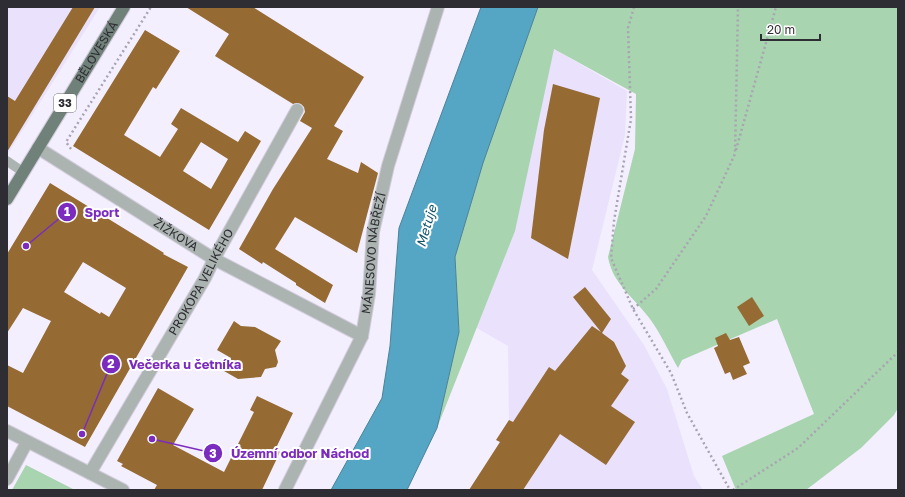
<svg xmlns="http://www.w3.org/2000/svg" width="905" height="497" font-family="'Golos Text',sans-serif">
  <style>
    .built { fill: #eae1fc }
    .green { fill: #a8d4af }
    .water { fill: #55a6c4; stroke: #4a8299 }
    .building { fill: #956b33; fill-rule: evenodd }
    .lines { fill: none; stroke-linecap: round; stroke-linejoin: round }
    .lane-casing { stroke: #d1ccda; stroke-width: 10 }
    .street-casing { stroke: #d1ccda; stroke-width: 14 }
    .primary-casing { stroke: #d1ccda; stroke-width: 14 }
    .path { stroke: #a8a4b1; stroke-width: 2.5; stroke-dasharray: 2 3; stroke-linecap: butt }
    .lane { stroke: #abb4b0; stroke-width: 9 }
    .street { stroke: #abb4b0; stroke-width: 12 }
    .primary { stroke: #708179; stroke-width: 12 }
    .labels { text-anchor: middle; stroke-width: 4; stroke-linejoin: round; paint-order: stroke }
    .shield { fill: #fff; stroke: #6d6c71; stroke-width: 1 }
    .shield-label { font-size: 11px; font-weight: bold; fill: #2f2d34 }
    .street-label { font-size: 12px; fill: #2f2d34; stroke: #fff }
    .water-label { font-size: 13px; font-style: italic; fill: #12546a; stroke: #fff }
    .leader { fill: none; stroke: #7b2cbf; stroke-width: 1.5 }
    .callout-dot { fill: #7b2cbf; stroke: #fff; stroke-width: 1.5 }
    .mark-label { font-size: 12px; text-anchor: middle; font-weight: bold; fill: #fff }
    .callout-label { font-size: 13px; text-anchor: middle; font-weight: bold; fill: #7b2cbf; stroke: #fff; stroke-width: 4; stroke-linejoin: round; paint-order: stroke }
  </style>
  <rect width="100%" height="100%" fill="#f4efff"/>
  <g class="built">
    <path d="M7,7H100L7,155Z"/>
    <path d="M528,34L627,91L625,135L592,270L644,345L667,389L694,476L703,490H469L500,442L496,440L509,420L508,346L468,323Z"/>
  </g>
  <g class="green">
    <path d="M538,7H898V408L894,415L861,448L806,490H736L722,456L814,414L777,319L682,360L678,368C669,352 661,334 650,319C634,297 613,285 608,257L635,149L636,94L554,49L515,231L437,428L459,332L455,257L483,163Z"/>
    <path d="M26,465L73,489L75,490H12Z"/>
  </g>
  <path class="water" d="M481,7H538L483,163L455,257L459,332L437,428L407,490H331L382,398L390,346L399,228Z"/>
  <g class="building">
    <path d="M73,7H95L7,152V96L15,101Z"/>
    <path d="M186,7H253L364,77L334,126L343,131L327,159L358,173L361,162L378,173L357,253L295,217L275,249L333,285L325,303L296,285V283L263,262L262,264L239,249L273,189L312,128L300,121L305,112L304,107L301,104L297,103L293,104L215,56L229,34Z"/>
    <path d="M145,30L180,51L156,89L153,87L124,135L160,157L178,129L171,124L181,108L238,142L245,131L261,141L209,230L73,146ZM201,142L228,159L211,189L183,171Z"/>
    <path d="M553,84L600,98L568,259L531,238L544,130Z"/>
    <path d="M50,183L164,253L163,254L188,267L85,447L7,406V365L23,373L51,321L23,308L7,333V254ZM83,262L126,288L109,317L101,312L100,314L64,292Z"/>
    <path d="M585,287L611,319L602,333L614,342L626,366L621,374L629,380L611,406L635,422L606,465L560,434L523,490H469L500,442L496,440L509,420L513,422L549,367L555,371L592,326L601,332L573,297Z"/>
    <path d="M752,297L764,316L749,326L737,307Z"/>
    <path d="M234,321L241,326L255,327L281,341L275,350L278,362L276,367L265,369L261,377L238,379L224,371L231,358L217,350Z"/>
    <path d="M726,333L730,340L739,337L750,363L743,366L747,374L733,380L730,372L725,374L714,348L718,346L715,338Z"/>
    <path d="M158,388L194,409L173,445L224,472L254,412L250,410L257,396L293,413L275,450L280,452L262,490H154L157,485L121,466L123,464L117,461Z"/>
  </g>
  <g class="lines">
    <defs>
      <path id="lane" d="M7,161L23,172"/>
      <g id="street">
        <path id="s1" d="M38,148L214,259L362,336"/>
        <path d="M7,431L123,490"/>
        <path id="s2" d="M90,473L205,278L214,259L297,110"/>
        <path d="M7,479L27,442"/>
        <path id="s3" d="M285,490L362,336L369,294L373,232L388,166L438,7"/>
      </g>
      <g id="primary">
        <path id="s4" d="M7,199L124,7"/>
      </g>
    </defs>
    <use href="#lane" class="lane-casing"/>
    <use href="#street" class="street-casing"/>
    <use href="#primary" class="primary-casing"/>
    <g class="path">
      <path d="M634,7L628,28L631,119L614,221L611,258L633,309L671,373L687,413L730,490"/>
      <path d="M71,149L66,142L151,7"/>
      <path d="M736,150L776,7"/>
      <path d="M633,309L656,289L706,216L735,154L738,7"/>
      <path d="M733,490L798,448L898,352"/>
    </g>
    <use href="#lane" class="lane"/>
    <use href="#street" class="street"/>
    <use href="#primary" class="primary"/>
  </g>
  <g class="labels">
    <rect class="shield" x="54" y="94" width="22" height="18" rx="3"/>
    <g class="shield-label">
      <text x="65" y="107">33</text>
    </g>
    <g class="street-label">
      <text dy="4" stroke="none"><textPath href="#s4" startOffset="172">BĚLOVESKÁ</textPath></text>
      <text dy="4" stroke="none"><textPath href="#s1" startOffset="163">ŽIŽKOVA</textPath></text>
      <text dy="4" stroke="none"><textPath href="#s3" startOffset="256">MÁNESOVO NÁBŘEŽÍ</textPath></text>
      <text dy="4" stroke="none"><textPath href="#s2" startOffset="221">PROKOPA VELIKÉHO</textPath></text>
    </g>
    <g class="water-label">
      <text transform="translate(426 226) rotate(-74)" y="5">Metuje</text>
    </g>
  </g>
  <path class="leader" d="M26 246L67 212M82 434L111 364M152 439L213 453"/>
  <g class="callout-dot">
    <circle cx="26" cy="246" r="4"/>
    <circle cx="82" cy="434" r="4"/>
    <circle cx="152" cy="439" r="4"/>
    <circle cx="67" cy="212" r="10"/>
    <circle cx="111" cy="364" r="10"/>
    <circle cx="213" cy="453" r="10"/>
  </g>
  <g class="mark-label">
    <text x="67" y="216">1</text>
    <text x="111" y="368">2</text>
    <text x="213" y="458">3</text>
  </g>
  <g class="callout-label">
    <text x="102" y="217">Sport</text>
    <text x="185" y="369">Večerka u četníka</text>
    <text x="300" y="458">Územní odbor Náchod</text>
  </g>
  <rect width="905" height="497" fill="none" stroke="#2f2d34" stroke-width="16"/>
  <path d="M761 34v6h59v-6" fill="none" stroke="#2f2d34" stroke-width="2"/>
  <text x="767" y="34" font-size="12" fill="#2f2d34" stroke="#ffffff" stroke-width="3" paint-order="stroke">20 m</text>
</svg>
